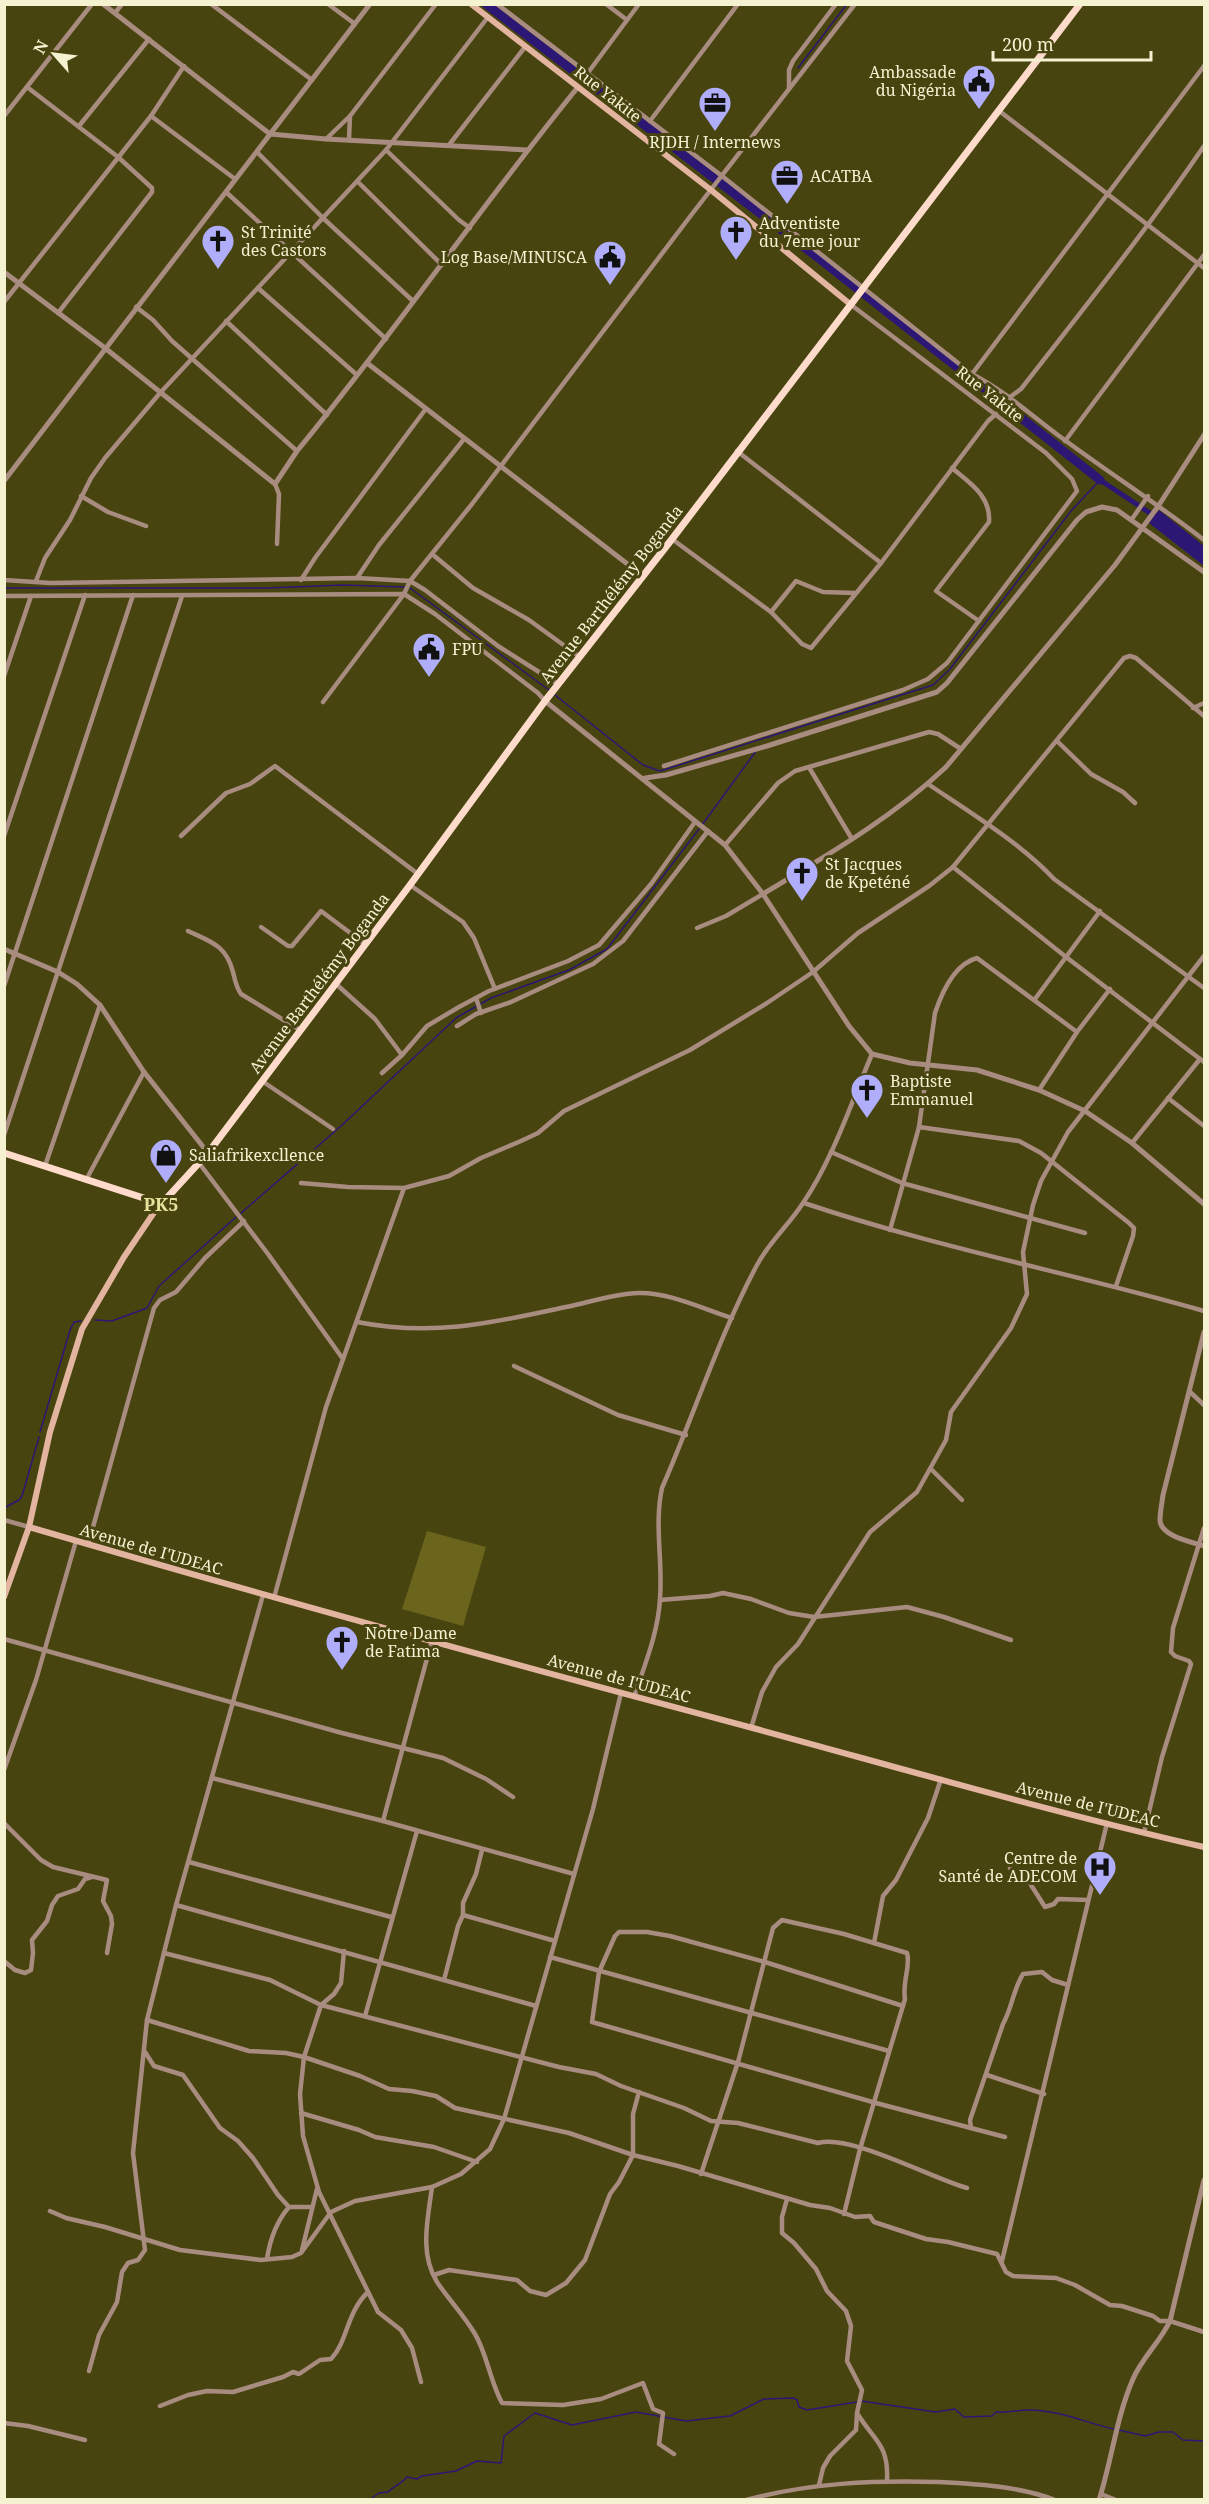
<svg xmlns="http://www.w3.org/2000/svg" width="1209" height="2504" font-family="'Noto Serif',serif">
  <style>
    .green { fill: #6a641c }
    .water { fill: #2d1774 }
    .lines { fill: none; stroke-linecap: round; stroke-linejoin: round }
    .stream { stroke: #2d1774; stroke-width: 1.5 }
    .canal { stroke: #2d1774; stroke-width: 5 }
    .river { stroke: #2d1774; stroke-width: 9 }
    .minor { stroke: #a98c80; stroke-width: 4.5 }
    .tertiary { stroke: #a98c80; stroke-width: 5 }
    .secondary { stroke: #e3b5a1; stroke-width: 6 }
    .primary { stroke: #fedbcb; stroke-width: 7 }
    .labels { text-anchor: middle; stroke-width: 6; stroke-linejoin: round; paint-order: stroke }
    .poi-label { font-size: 16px; fill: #f4f2d1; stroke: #484410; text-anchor: start }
    .street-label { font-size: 16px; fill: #f4f2d1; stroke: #484410 }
    .neighbourhood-label { font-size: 18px; font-weight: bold; fill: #e6e19d; stroke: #484410 }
  </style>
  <rect width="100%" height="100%" fill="#484410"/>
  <path class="green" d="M427,1531L486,1547L463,1626L402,1609Z"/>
  <path class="water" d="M1159,510L1204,546V566L1149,523Z"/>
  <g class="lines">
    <g class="stream">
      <path d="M798,68L847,4"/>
      <path d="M4,588H267L343,585L405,587"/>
      <path d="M410,588L549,690"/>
      <path d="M555,695L643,765L660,771L933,685L950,669L1071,511L1100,480"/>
      <path d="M702,825L756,751"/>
      <path d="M240,1214L341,1126L456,1018L491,998L569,970L607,949L699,829"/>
      <path d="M95,1320L112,1321L147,1308L159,1286L236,1217"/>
      <path d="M40,1432L70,1330L74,1322L81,1321"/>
      <path d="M4,1508L19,1500L22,1496L39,1437"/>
      <path d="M861,2401L936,2412L955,2409L964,2417L992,2416L996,2412C1008,2413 1019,2410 1030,2410C1058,2410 1087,2423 1114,2429"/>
      <path d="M1119,2430L1145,2436L1159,2432H1173L1183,2440L1204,2441"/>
      <path d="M369,2500L379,2493L388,2492C394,2486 401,2484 407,2477L417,2479L422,2476L456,2471L477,2461L501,2463L504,2436L535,2413L572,2425L636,2412L686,2421L730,2416L764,2399L793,2398L797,2400L799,2407L807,2410L857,2402"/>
    </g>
    <path class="canal" d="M1100,480L1156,517"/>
    <path class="river" d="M486,4L821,260L1100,480"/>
    <g class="minor">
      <path d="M211,4L312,80"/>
      <path d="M328,4L355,24"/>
      <path d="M497,4L722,176L972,374C1005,391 1032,416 1062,438C1109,473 1158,504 1204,540"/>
      <path d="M606,4L627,20"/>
      <path d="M115,13L122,4"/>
      <path d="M587,74L639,4"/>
      <path d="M27,87L118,157L152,188V192L58,313"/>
      <path d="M789,89V70L793,61L836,4"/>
      <path d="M998,110L1204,268"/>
      <path d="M4,116L92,4"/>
      <path d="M151,116L235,179"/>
      <path d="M650,121L738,4"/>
      <path d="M79,126L149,39"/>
      <path d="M326,139L350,116L436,4"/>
      <path d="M349,140L350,116"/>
      <path d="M449,145L525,47"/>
      <path d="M386,150L459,220L470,228"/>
      <path d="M257,152L324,219L413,301"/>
      <path d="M358,182L442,265"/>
      <path d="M226,192L386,339"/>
      <path d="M258,288L357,375"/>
      <path d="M4,302L151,116L184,66"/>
      <path d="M136,307L153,320L172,341L297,451"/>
      <path d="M226,321L327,415"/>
      <path d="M972,374L1204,66"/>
      <path d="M1010,397L1021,389C1083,309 1147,230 1204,146"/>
      <path d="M1065,441L1204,255"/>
      <path d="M737,451L881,563"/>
      <path d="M952,468C970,483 991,496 989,522L936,591L979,621"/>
      <path d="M275,484L279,494L277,544"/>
      <path d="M81,496L108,512L146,526"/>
      <path d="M1132,519L1148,496"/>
      <path d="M672,539L771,612L802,644L811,648L881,563L988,421L996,414"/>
      <path d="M432,554L473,588L529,620L580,657"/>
      <path d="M357,578L379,545L464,439"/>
      <path d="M4,580L50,583L357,578L410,581L425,590L498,646L558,684"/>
      <path d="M301,580L315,558L425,410"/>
      <path d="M36,581L45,558L70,520L91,478L105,458L160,393L386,150L488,17"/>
      <path d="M4,596L404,594L435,614L538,693L545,701"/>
      <path d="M771,612L796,581L823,592L855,593"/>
      <path d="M4,676L31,596"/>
      <path d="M323,702L404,594L410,581L472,504L692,214L855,4"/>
      <path d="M1193,708L1204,703"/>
      <path d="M1057,741L1091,774L1123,792L1135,803"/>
      <path d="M664,766L903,690L928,679L947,663L1077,491L1072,479L1046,453L850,304"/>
      <path d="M810,769L852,839"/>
      <path d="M928,784C968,811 1022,844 1054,879L1204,988"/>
      <path d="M4,836L85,595"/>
      <path d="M181,836L226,793L250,784L275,766L418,874"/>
      <path d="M725,845L778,783L795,771L929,732L938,734L961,749"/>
      <path d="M953,867L1066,957L1204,1062"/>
      <path d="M410,885L463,922L474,938L495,989"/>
      <path d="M261,927L288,946H292L321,911L365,944"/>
      <path d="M697,928L726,916L763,894"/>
      <path d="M188,931C211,942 226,945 233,972C235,980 236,987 241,994L300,1030"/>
      <path d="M335,983L375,1019L402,1055"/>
      <path d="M4,986L133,595"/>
      <path d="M476,998L481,1013"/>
      <path d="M1035,999L1100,911"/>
      <path d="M457,1026L476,1014L511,1002L593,964L623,941L708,831"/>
      <path d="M382,1073L402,1055L427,1026L459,1007L489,991L568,961L599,945L651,884L695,822"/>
      <path d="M262,1081L333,1129"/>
      <path d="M1039,1090L1077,1032L1110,989"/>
      <path d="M1168,1098L1204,1126"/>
      <path d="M919,1127L1019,1141L1041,1153L1129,1223L1134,1228L1133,1236L1116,1286"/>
      <path d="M4,1135L182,596"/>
      <path d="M1132,1143L1200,1059"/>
      <path d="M831,1152L902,1183L1085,1233"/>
      <path d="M199,1163L268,1254L343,1359"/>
      <path d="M45,1166L100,1005"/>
      <path d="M86,1180L144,1072"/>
      <path d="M301,1183L348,1187L404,1188L449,1176L481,1158L521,1141L538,1133L564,1111L690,1050L767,1003L813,972L858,933L929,886L953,867L1124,658L1130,656L1136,658L1204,716"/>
      <path d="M804,1203C935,1247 1071,1273 1204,1311"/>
      <path d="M890,1230L919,1127L935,1013C942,992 954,964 977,958L1077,1032"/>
      <path d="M357,1322C434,1337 492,1323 566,1307C590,1302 614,1294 638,1293C669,1292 703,1309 732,1318"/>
      <path d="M514,1366L618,1415L686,1435"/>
      <path d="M1189,1391L1204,1405"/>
      <path d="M931,1469L962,1500"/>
      <path d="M4,1520L29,1527"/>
      <path d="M88,1545L154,1308L160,1300L176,1292L205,1258L244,1221"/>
      <path d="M274,1598L326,1407L404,1188"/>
      <path d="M660,1600L710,1596L723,1593L751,1599L789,1613L814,1617L907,1607L944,1617L1011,1640"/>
      <path d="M4,1639L342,1733L443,1758L486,1779L513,1797"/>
      <path d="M634,1697C645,1664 658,1633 660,1599C663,1561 654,1525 662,1488C694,1415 719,1336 757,1265C769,1242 789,1225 803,1203C832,1161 852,1101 872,1054"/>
      <path d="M751,1728L762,1692L776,1667L798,1644L870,1532L917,1492L946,1440L951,1412L1011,1328L1027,1294L1023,1252L1033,1205L1041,1181L1068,1132L1204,956"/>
      <path d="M4,1770L36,1680L76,1541"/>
      <path d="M212,1778L383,1821L574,1874"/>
      <path d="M383,1821L432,1640"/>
      <path d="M4,1823L41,1860L53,1867L107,1880L103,1901L111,1916L112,1924L107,1953"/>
      <path d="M1144,1833L1162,1757L1191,1664L1189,1661L1175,1656L1171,1652L1173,1628L1204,1528"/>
      <path d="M189,1862L391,1917"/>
      <path d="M1010,1868L1018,1875L1028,1874L1031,1885L1045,1907L1054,1904L1058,1899L1088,1900"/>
      <path d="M176,1905L536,2006"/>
      <path d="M463,1915L555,1941"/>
      <path d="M874,1943L883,1896L896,1880L928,1818L941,1779"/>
      <path d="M344,1951L341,1983L334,1994L321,2005L304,2057L300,2094L303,2136L319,2192L378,2312L401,2330L412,2348L421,2382"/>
      <path d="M164,1953L270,1980L321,2005L559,2067L596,2074L621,2086L684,2108L711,2121L738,2123L818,2143C851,2134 931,2178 967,2188"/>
      <path d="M550,1957L889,2051"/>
      <path d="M4,1961L15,1970L25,1973L31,1970L33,1953L32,1940L47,1921L52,1905L58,1896L78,1889L85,1879L92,1877"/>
      <path d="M444,1980L458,1926L463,1915V1903L476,1874L482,1850"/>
      <path d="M903,2006L765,1962L670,1936L647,1932H619L615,1936L599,1972L592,2022L876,2103L1005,2137"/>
      <path d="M365,2016L417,1831"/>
      <path d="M147,2020L249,2051L286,2053L304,2057L360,2076L389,2089L412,2091L436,2096L455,2108L569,2133L633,2155L678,2166L810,2205L830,2208L855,2217L870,2216L874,2222L926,2239L948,2242L997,2254L1006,2272L1013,2276L1056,2278L1075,2285L1110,2305L1122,2306L1153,2316L1160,2321H1170L1204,2332"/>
      <path d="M145,2052L154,2066L183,2075L220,2128L238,2141L253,2158L278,2195L289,2207"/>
      <path d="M987,2075L1044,2094"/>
      <path d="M301,2113L359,2130L375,2137L434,2147L477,2162"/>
      <path d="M971,2128L970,2120L1003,2024C1012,2008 1013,1990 1023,1974L1042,1972L1052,1980L1068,1985"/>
      <path d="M701,2174L738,2062L773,1928L782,1920L844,1934L907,1953C911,1965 902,1982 905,1999L860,2149L844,2214"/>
      <path d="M432,2187C428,2218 419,2253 437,2282C449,2300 464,2315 475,2334C487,2354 490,2381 502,2403L563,2405L601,2399L643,2383L653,2409L663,2413L659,2444L674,2454"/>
      <path d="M787,2199L782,2217V2233L794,2243L816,2269L827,2291L846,2311L851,2326L847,2361L862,2390L857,2413C874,2441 889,2444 887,2481"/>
      <path d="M50,2211L66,2218L105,2227L180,2250L261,2260L292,2257L301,2253L331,2212L355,2201L432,2187L461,2174L490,2149L504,2119L593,1809L621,1693"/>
      <path d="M302,2250L317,2189"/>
      <path d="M267,2259C270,2239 276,2222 289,2207H311"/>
      <path d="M1002,2261L1107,1823"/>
      <path d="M434,2275L449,2270L517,2280L530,2291L546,2295L566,2283L585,2260L610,2194L619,2182L633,2155V2114L639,2092"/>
      <path d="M89,2371L99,2335L117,2302L122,2272L128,2263L138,2260L145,2250L133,2153L147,2020L176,1905L263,1595"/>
      <path d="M160,2406L188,2395L207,2391L233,2392L283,2377L293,2372L299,2374L320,2360L331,2359C348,2341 346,2313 368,2292"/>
      <path d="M4,2423L28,2426L85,2440"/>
      <path d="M819,2485L823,2468L830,2456L856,2430L857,2414"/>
      <path d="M1101,2494L1116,2500"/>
      <path d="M746,2500C809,2483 873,2480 938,2482C977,2484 1018,2486 1055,2500"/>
    </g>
    <g class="tertiary">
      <path d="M103,4L270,134L326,139L527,150"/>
      <path d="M4,272L105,348L275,484L297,451C394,333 481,206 578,87"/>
      <path d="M367,363L643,576"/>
      <path d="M4,481L370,4"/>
      <path d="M545,701L725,845L763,894L849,1026L872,1054L910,1063L977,1070L1039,1090L1085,1111L1132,1143L1204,1204"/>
      <path d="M645,778L666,775L767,746L937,692L947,683L1077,520L1086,512L1102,507L1117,510L1204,572"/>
      <path d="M763,894C826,856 892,818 946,767L1115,565L1159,505L1204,435"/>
      <path d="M4,949L58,972L77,984L100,1005L144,1072L208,1153"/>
      <path d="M1204,1332L1163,1495C1162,1503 1160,1512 1160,1520C1160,1536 1192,1542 1204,1546"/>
      <path d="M1099,2500C1112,2460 1116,2418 1133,2379C1142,2358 1160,2342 1170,2321L1204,2180"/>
    </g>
    <g class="secondary">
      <path d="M471,4L711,190L850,304"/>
      <path d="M29,1527C268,1597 508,1663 749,1727C900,1768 1051,1812 1204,1847"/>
      <path d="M4,1597L29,1527L50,1432L82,1329L124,1257L157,1208"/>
    </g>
    <g class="primary">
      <path d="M4,1153L156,1202"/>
      <circle cx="161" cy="1204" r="5.5"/>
      <path d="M165,1200L208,1153L410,885L545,701L672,539L1080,4"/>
    </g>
  </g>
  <defs>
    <symbol id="civic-pin" viewBox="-11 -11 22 30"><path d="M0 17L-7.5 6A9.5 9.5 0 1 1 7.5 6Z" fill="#b0aefa" stroke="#484410"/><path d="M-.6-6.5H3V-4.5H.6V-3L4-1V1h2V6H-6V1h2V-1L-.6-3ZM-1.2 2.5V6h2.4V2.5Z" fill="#111"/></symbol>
    <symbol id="office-pin" viewBox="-11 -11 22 30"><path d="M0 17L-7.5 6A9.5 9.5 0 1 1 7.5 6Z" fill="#b0aefa" stroke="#484410"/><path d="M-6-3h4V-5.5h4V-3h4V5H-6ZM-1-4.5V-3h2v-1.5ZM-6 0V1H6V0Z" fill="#111"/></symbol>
    <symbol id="church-pin" viewBox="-11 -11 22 30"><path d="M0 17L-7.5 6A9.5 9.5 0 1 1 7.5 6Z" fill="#b0aefa" stroke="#484410"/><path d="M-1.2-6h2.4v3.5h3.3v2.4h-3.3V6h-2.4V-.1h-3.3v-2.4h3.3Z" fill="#111"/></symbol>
    <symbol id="shop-pin" viewBox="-11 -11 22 30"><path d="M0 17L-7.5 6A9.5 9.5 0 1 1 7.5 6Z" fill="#b0aefa" stroke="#484410"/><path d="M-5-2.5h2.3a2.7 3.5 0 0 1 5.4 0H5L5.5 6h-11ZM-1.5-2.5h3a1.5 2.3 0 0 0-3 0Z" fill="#111"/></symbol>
    <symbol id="hospital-pin" viewBox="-11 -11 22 30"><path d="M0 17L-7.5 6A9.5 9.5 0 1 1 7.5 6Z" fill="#b0aefa" stroke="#484410"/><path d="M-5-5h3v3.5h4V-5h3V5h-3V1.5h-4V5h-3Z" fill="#111"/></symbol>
  </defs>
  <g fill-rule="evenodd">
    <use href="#civic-pin" x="960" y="62" width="38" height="52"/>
    <use href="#office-pin" x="696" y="84" width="38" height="52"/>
    <use href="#office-pin" x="768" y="157" width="38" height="52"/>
    <use href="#church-pin" x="717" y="213" width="38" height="52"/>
    <use href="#church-pin" x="199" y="222" width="38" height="52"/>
    <use href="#civic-pin" x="591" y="238" width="38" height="52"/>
    <use href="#civic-pin" x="410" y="630" width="38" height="52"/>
    <use href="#church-pin" x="783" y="854" width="38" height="52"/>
    <use href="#church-pin" x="848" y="1071" width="38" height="52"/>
    <use href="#shop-pin" x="147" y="1136" width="38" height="52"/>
    <use href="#church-pin" x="323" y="1623" width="38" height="52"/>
    <use href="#hospital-pin" x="1081" y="1848" width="38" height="52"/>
  </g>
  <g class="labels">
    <g class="poi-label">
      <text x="956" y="78" text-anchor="end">Ambassade<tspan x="956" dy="18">du Nigéria</tspan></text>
      <text x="715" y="148" text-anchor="middle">RJDH / Internews</text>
      <text x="810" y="182">ACATBA</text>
      <text x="759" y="229">Adventiste<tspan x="759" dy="18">du 7eme jour</tspan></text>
      <text x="241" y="238">St Trinité<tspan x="241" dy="18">des Castors</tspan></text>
      <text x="587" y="263" text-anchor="end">Log Base/MINUSCA</text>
      <text x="452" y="655">FPU</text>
      <text x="825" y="870">St Jacques<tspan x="825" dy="18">de Kpeténé</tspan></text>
      <text x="890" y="1087">Baptiste<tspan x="890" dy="18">Emmanuel</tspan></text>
      <text x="189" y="1161">Saliafrikexcllence</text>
      <text x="365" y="1639">Notre Dame<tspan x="365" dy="18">de Fatima</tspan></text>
      <text x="1077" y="1864" text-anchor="end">Centre de<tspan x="1077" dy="18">Santé de ADECOM</tspan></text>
    </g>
    <g class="street-label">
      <text transform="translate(608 94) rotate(38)" y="6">Rue Yakite</text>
      <text transform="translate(990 394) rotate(38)" y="6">Rue Yakite</text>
      <text transform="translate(611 594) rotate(-52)" y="6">Avenue Barthélémy Boganda</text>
      <text transform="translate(319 983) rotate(-53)" y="6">Avenue Barthélémy Boganda</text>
      <text transform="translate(151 1549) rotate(16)" y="6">Avenue de I'UDEAC</text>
      <text transform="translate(619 1678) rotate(15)" y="6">Avenue de I'UDEAC</text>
      <text transform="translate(1088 1804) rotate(14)" y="6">Avenue de I'UDEAC</text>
    </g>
    <g class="neighbourhood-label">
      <text x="161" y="1211">PK5</text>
    </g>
  </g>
  <rect width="1209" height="2504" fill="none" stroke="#f4f2d1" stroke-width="12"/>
  <g transform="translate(54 54) rotate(298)" stroke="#484410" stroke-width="4.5" paint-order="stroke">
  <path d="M0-4.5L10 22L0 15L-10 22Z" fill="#f4f2d1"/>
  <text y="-9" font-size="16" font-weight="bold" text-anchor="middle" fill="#f4f2d1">N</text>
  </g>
  <path d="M993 51v9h158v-9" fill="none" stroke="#f4f2d1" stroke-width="3"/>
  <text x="1002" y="51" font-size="18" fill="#f4f2d1" stroke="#484410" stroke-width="4.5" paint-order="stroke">200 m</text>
</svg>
